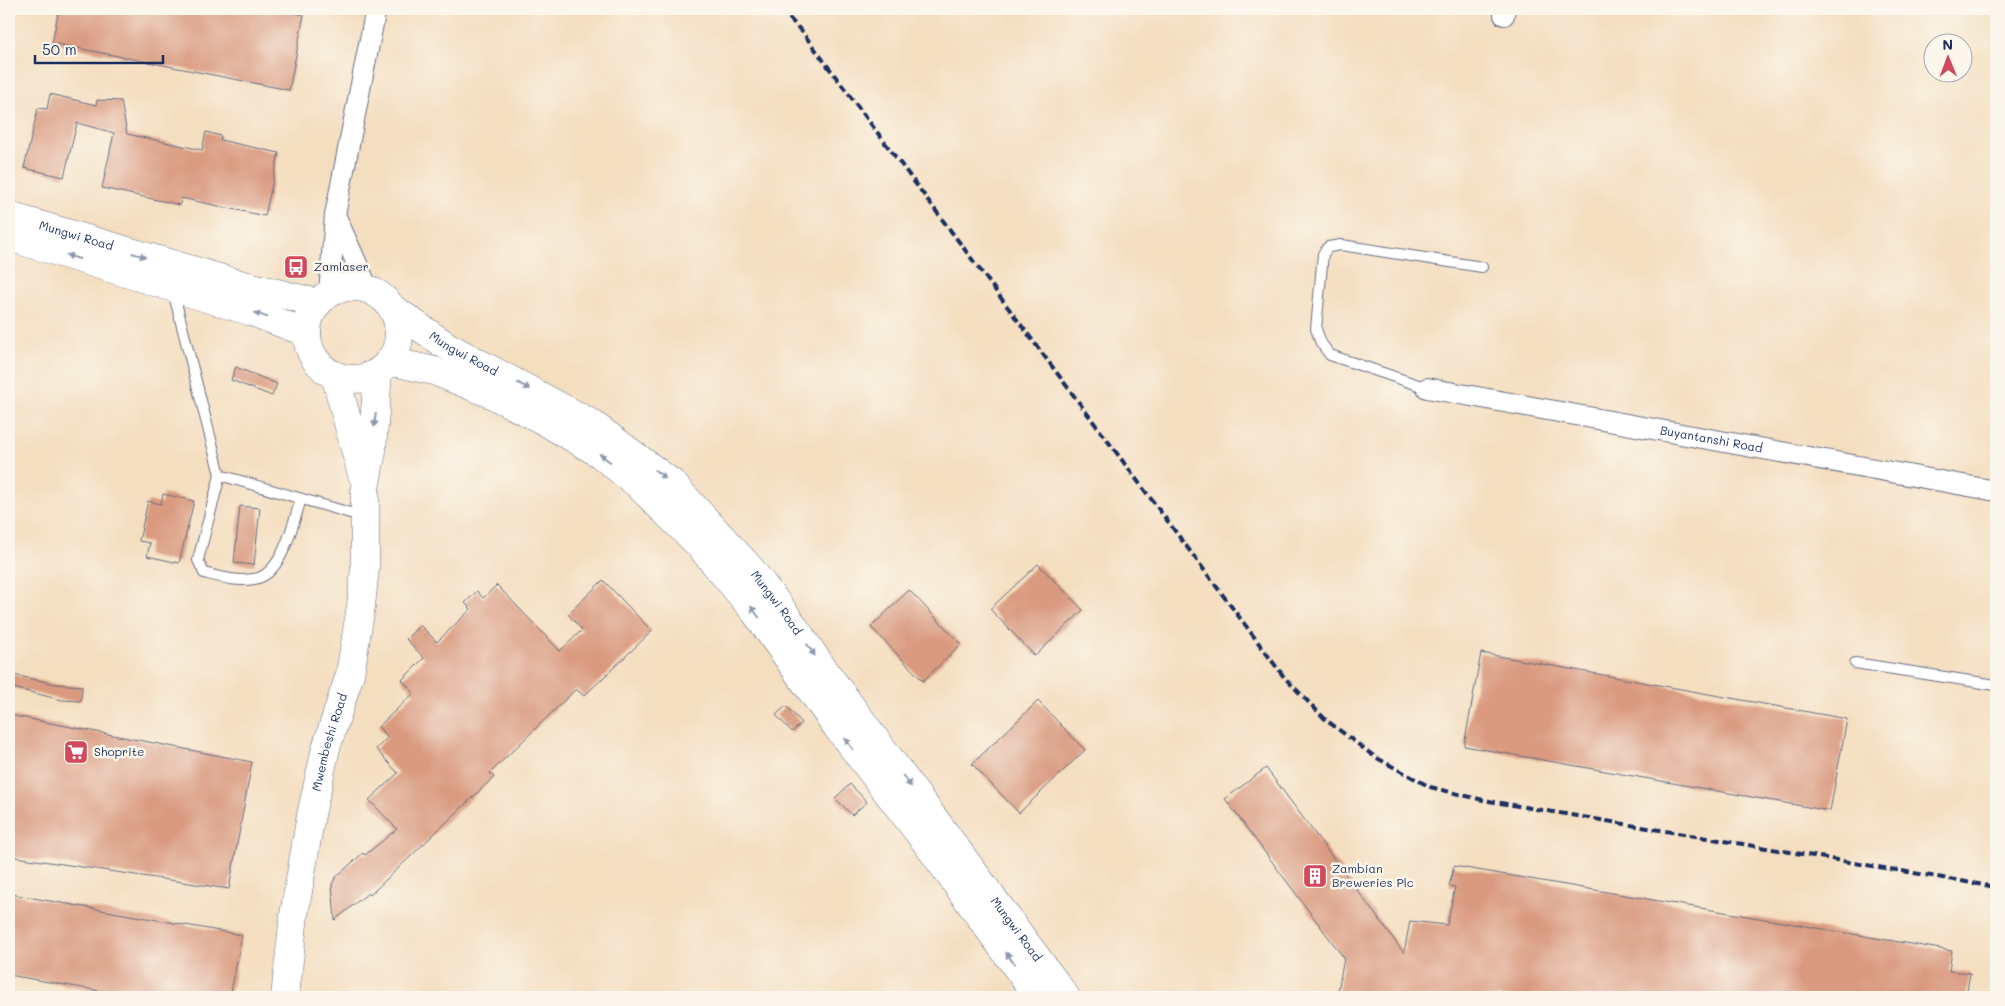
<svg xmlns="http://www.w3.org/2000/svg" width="2005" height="1006" font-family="Mali,sans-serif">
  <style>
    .building { fill: #d99a7f }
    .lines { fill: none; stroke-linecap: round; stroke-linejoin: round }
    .lane-casing { stroke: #676c80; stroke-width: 12 }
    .street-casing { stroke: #676c80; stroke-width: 22 }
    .secondary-casing { stroke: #676c80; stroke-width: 29 }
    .lane { stroke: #fff; stroke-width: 10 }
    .street { stroke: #fff; stroke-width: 20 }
    .secondary { stroke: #fff; stroke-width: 28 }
    .rail { stroke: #1b2f5e; stroke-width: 4; stroke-dasharray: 8 4; stroke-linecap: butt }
    .oneway { fill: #8d97ae }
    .labels { text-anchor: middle; stroke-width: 5; stroke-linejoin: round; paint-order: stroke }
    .street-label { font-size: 12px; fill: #1b2f5e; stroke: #fbf7ec }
    .poi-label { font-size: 12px; fill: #1b2f5e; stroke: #fbf7ec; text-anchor: start }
  </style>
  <rect width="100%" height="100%" fill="#fbf7ec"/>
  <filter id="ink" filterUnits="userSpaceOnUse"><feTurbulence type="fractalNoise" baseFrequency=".02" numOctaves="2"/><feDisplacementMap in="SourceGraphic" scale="10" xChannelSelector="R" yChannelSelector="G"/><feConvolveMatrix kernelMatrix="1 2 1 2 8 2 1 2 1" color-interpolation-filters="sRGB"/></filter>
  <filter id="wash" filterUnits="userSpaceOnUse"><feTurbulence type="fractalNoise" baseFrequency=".0096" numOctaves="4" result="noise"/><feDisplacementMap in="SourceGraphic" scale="20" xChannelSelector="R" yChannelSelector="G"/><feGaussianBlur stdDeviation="1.12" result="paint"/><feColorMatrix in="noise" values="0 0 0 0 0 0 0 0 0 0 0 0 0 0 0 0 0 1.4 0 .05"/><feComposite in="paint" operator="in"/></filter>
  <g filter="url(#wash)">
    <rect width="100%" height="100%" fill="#f4dec0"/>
    <g id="blocks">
      <g class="building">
        <path d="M59,9H275L304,15L289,90L52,43Z"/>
        <path d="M50,94L96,105L97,100L121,101L127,134L202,150L206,132L221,136L220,140L279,153L265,216L181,198L180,205L102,188L114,133L77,123L64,177L24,168L38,108L47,109Z"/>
        <path d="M236,367L277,384L272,396L231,380Z"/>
        <path d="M163,494L194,501L179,563L147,556L150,543L139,541L148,501L161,504Z"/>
        <path d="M240,506L260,508L254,565L234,563Z"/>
        <path d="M1038,564L1083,610L1035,656L990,609Z"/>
        <path d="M603,580L652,631L584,696L576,689L490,773L494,777L370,895L368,893L335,920L332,884L336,877L363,853L365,855L397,829L369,800L398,773L376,749L388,737L378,727L414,693L402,680L424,658L406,639L420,625L437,642L471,609L465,603L477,591L483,598L497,585L560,651L582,630L568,614Z"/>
        <path d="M909,590L961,644L923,681L871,627Z"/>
        <path d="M1481,653L1847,719L1830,811L1464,746Z"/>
        <path d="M9,674L56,684L82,686L81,701L62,700L9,687Z"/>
        <path d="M1038,701L1085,750L1019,813L972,764Z"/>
        <path d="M786,706L802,723L792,732L776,715Z"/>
        <path d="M9,715L252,762L229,889L9,856Z"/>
        <path d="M1266,768L1404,953L1410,921L1447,925L1455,887L1449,886L1454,866L1952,951L1949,971L1970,973L1966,997H1337L1344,958L1225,799Z"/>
        <path d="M850,784L867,802L852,815L835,798Z"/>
        <path d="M11,894L242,935L230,997H134L9,975V908Z"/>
      </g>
    </g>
  </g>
  <g filter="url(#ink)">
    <use href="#blocks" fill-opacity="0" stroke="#676c80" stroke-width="1"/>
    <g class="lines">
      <defs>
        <g id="lane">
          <path d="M173,291L220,475L364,517"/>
          <path d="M1427,388L1330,355L1321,343L1316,329L1323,254L1328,247L1341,245L1482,267"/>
          <path d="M220,475L198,560L204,573C220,577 237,582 254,579C283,575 293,522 301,499"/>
          <path d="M1855,663L1996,685"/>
        </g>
        <g id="street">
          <path d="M1504,15L1505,9"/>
          <path d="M337,219L369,291"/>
          <path d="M329,294L335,215L376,9"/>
          <path id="s1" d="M1427,388L1996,491"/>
        </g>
        <g id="secondary">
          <path id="s2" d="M9,216L236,283L318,303"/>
          <path d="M9,237L252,312L307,333"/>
          <circle cx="353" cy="333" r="46"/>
          <path id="s3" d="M392,308L447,346L591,423L672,483L750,568L784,612L822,667L1066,997"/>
          <path d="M389,361L434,371L491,394L544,421L600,454L636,483L700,546L755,612L836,726L931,849L1038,997"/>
          <path d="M335,375L362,475"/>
          <path id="s4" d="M285,997L294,915L311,815L326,748L350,674L361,606L365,568V488L372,451L378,372"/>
        </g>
      </defs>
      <use href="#lane" class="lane-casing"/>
      <use href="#street" class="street-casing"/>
      <use href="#secondary" class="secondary-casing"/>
      <use href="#lane" class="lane"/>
      <use href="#street" class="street"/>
      <use href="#secondary" class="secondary"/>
      <path class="rail" d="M781,9L803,33L1284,677L1326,720L1375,757L1430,787L1483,800L1996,887"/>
    </g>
    <defs><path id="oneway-solid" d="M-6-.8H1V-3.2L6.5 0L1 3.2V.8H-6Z" transform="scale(1.25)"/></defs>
    <g class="oneway">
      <use href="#oneway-solid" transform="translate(139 255) rotate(16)"/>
      <use href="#oneway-solid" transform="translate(73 257) rotate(-163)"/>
      <use href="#oneway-solid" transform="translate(261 315) rotate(-160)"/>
      <use href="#oneway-solid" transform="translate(524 386) rotate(28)"/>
      <use href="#oneway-solid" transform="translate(375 420) rotate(96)"/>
      <use href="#oneway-solid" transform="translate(605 458) rotate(-143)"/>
      <use href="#oneway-solid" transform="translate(660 474) rotate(38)"/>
      <use href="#oneway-solid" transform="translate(755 612) rotate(-127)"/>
      <use href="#oneway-solid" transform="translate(811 650) rotate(56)"/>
      <use href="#oneway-solid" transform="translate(849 744) rotate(-127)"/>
      <use href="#oneway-solid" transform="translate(907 781) rotate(53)"/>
      <use href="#oneway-solid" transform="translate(1010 958) rotate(-126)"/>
    </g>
  </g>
  <defs>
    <symbol id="bus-square" viewBox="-11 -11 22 22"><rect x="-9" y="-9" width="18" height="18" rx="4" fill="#d1495b" stroke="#fbf7ec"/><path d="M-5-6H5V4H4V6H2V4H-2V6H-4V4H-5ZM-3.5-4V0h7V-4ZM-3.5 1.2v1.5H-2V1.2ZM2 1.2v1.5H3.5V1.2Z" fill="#fff"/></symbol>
    <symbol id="supermarket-square" viewBox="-11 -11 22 22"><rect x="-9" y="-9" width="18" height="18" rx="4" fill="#d1495b" stroke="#fbf7ec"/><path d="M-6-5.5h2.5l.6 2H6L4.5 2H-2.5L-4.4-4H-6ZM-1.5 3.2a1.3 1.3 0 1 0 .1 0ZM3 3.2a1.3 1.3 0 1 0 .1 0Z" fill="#fff"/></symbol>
    <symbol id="building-square" viewBox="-11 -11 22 22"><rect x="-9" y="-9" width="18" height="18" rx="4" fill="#d1495b" stroke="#fbf7ec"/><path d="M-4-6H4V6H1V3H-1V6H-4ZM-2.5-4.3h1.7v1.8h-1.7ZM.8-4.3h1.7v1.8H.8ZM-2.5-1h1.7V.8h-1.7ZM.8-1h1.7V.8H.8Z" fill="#fff"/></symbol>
  </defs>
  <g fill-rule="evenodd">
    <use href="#bus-square" x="282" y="253" width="28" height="28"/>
    <use href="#supermarket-square" x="62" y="738" width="28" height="28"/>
    <use href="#building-square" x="1301" y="862" width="28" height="28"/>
  </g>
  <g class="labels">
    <g class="street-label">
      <text dy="4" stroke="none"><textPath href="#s2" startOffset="70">Mungwi Road</textPath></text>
      <text dy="4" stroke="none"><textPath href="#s3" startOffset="85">Mungwi Road</textPath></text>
      <text dy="4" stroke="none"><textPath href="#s1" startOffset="289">Buyantanshi Road</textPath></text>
      <text dy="4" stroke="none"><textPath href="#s3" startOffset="490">Mungwi Road</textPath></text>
      <text dy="4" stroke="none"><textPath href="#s4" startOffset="259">Mwembeshi Road</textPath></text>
      <text dy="4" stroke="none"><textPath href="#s3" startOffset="895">Mungwi Road</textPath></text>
    </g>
    <g class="poi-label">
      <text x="314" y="271">Zamlaser</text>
      <text x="94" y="756">Shoprite</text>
      <text x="1332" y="873">Zambian<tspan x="1332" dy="14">Breweries Plc</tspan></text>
    </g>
  </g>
  <rect width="2005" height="1006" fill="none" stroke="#fbf7ec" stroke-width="30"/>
  <g transform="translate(1948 58) rotate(359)"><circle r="24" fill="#fbf7ec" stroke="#a1a7b3"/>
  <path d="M0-4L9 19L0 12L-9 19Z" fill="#d1495b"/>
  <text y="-8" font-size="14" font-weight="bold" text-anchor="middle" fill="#1b2f5e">N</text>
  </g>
  <path d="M35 55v8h128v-8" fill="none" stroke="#1b2f5e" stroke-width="2.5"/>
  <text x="42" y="55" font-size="15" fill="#1b2f5e" stroke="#fbf7ec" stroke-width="4" paint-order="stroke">50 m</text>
</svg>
